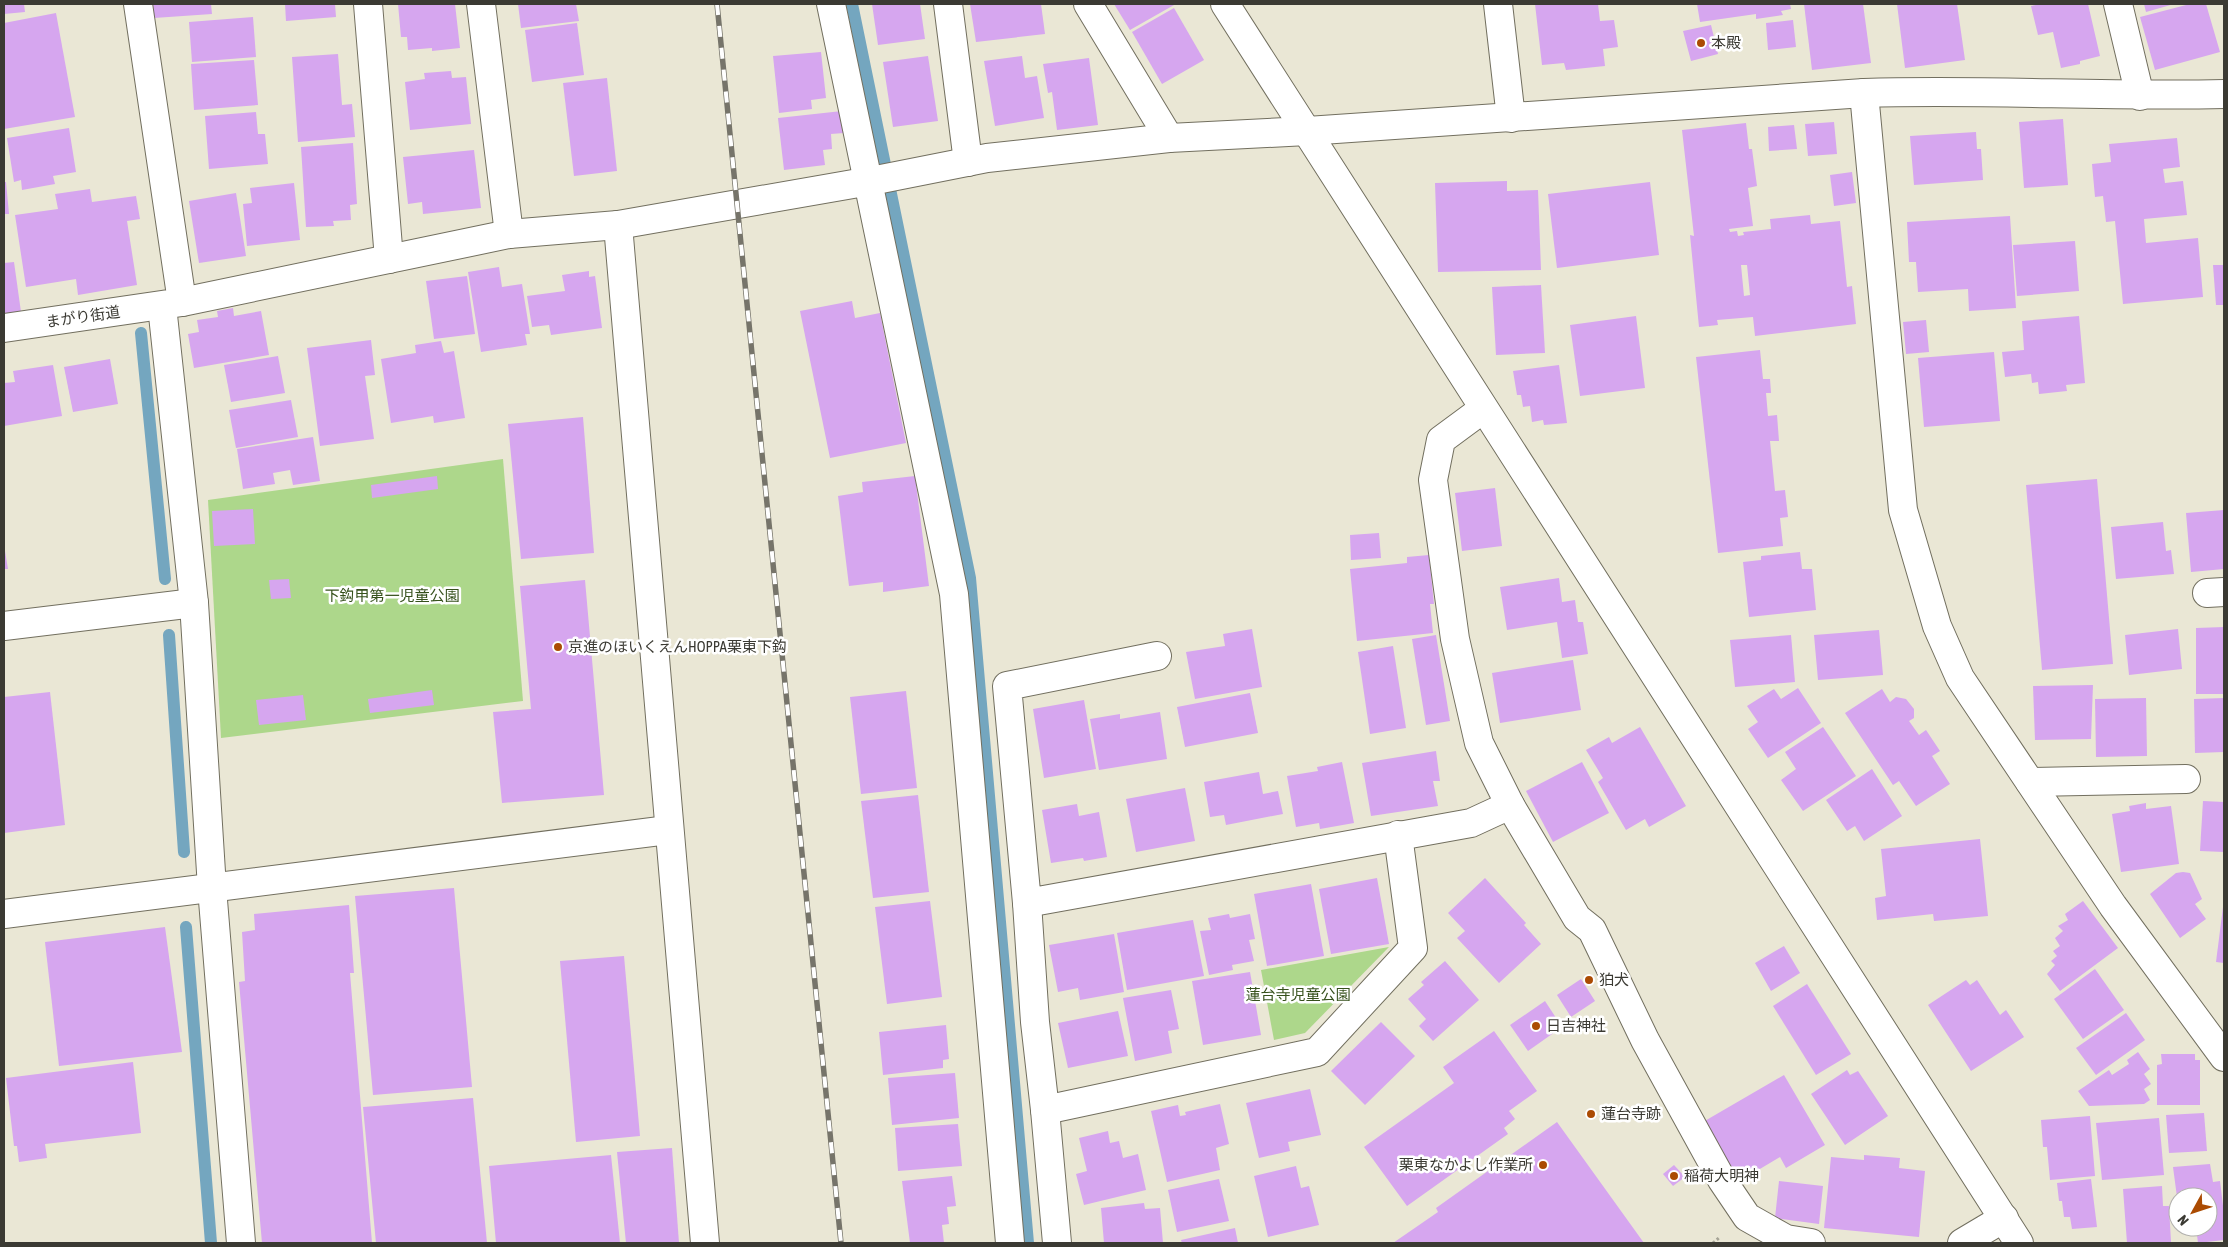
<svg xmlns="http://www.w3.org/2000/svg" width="2228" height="1247" font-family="'Asap Condensed','Noto Sans JP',sans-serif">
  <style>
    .green { fill: #add78b }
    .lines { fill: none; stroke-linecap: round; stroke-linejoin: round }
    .stream { stroke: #74a6bf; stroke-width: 12 }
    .building { fill: #d6a6ef; fill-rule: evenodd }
    .minor-casing { stroke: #726f5f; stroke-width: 30 }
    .path { stroke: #a6a496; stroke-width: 3; stroke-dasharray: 2.5 2.5; stroke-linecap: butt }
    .minor { stroke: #fff; stroke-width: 28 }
    .rail-casing { stroke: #76746a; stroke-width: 5.5 }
    .rail { stroke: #fff; stroke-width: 4; stroke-dasharray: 11; stroke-linecap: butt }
    .poi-dot { fill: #ab4b02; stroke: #fff; stroke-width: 2 }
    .labels { text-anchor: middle; stroke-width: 5; stroke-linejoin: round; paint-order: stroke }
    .poi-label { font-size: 15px; fill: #3b3a33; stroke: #fff; text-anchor: start }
    .street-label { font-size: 15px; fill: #3b3a33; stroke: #fff }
    .park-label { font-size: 15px; fill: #36511c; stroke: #fff }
  </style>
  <rect width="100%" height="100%" fill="#eae7d5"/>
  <g class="green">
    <path d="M503,459L523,701L221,738L208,500Z"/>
    <path d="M1389,947L1305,1033L1274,1040L1261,970Z"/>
  </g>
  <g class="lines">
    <g class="stream">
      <path d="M852,4L970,578L1028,1243"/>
      <path d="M141,333L165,579"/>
      <path d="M169,635L184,852"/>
      <path d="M186,927L211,1243"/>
    </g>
  </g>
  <g class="building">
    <path d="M4,4H24L25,12L4,14Z"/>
    <path d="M153,4H211L212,14L154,18Z"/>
    <path d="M285,4H335L336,17L286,21Z"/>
    <path d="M398,4H455L460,48L432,51V48L408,50L407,37H401Z"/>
    <path d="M518,4H576L579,21L521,28Z"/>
    <path d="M872,4H920L925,39L878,45Z"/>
    <path d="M970,4H1041L1045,34L976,42Z"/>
    <path d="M1114,4H1173L1174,5L1130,30Z"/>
    <path d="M1535,4H1598L1600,21L1614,20L1618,47L1603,49L1605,66L1566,70L1564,63L1542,65Z"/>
    <path d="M1697,4H1790L1791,9L1781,11L1783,15L1756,19V14L1700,22Z"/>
    <path d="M1804,4H1863L1871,63L1812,70Z"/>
    <path d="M1897,4H1957L1965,60L1905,68Z"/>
    <path d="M2041,4H2088L2100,56L2080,61V64L2061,68L2053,32L2038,35L2031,6Z"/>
    <path d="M2144,4H2174L2146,12Z"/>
    <path d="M2190,4H2206L2220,52L2155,70L2140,17Z"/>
    <path d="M1174,8L1204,60L1162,84L1132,32Z"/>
    <path d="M56,13L75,117L4,129V23Z"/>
    <path d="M253,17L256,57L192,62L189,22Z"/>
    <path d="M1793,20L1796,47L1768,50L1766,23Z"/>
    <path d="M577,23L584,75L532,82L525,30Z"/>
    <path d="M1711,25L1718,54L1691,61L1683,31Z"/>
    <path d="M821,52L826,98L811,100L812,109L779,113L773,56Z"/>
    <path d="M338,54L342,105L352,104L355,137L298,142L292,57Z"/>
    <path d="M928,56L938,121L893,127L883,62Z"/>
    <path d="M1022,56L1025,78L1037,76L1044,118L995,126L984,61Z"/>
    <path d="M1089,58L1098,125L1057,130L1052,92L1048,93L1043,64Z"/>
    <path d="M254,60L258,105L194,110L191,64Z"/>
    <path d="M451,71L452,78L466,77L471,124L410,130L405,82L425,79L424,73Z"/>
    <path d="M607,78L617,171L574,176L563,83Z"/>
    <path d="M842,111L844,133L831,134L832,149L823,150L825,165L784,170L778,118Z"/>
    <path d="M256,112L258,134H265L268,164L209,169L205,116Z"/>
    <path d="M2063,119L2068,185L2024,188L2019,122Z"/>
    <path d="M1834,122L1837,154L1808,156L1805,124Z"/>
    <path d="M1746,123L1749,149H1752L1757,186L1748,188L1753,226L1729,229L1730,232L1737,231L1738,236L1744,235L1743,232L1771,229L1770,219L1810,215L1811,224L1840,221L1847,287L1852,286L1856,324L1755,336L1753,317L1717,320L1718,325L1699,327L1690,235L1694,236L1682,130ZM1741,265H1747L1750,295L1744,296Z"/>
    <path d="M1794,125L1797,149L1769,151L1768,127Z"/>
    <path d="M69,128L76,172L53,176L55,184L22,190L21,180L14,182L7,138Z"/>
    <path d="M1976,132L1977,149H1981L1983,180L1914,185L1910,136Z"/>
    <path d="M2177,138L2180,167L2163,169L2165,183L2183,181L2187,215L2144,219L2146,243L2198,238L2203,297L2123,304L2115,221L2106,222L2103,196L2095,197L2092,164L2111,162L2109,144Z"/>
    <path d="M353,143L357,204L350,205L351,220L333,221L334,226L306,227L301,147Z"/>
    <path d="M474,150L481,208L423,214L422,202L408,204L403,157Z"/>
    <path d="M1852,172L1856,203L1834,206L1830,175Z"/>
    <path d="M1507,181V191L1538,190L1541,270L1438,272L1435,183Z"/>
    <path d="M4,182H6L9,214H4Z"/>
    <path d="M1650,182L1659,255L1557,268L1548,194Z"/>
    <path d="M294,183L300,240L247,246L243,204L252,203L250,188Z"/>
    <path d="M90,189L92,202L136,196L140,219L127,221L137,285L78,295L76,279L26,287L15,215L58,209L55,194Z"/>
    <path d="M236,193L246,256L199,263L189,201Z"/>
    <path d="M2010,216L2016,308L1969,311L1968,289L1918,292L1916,262H1909L1907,222Z"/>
    <path d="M2075,241L2079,291L2017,296L2013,245Z"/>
    <path d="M14,262L21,312L4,314V263Z"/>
    <path d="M2213,265H2224V305H2216Z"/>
    <path d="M499,267L502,287L522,284L530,334H525L527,345L481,352L468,272Z"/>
    <path d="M589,271V277L595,276L602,328L551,335L549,325L532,327L527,296L565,291L562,275Z"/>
    <path d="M467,276L475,334L434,339L426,281Z"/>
    <path d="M1541,285L1545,353L1496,355L1492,287Z"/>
    <path d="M852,301L855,318L880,313L906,443L830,458L800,311Z"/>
    <path d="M233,308L234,316L261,311L269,355L194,368L188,334L199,332L197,320L218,317L217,311Z"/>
    <path d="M1636,316L1645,388L1580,396L1570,325Z"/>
    <path d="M2079,316L2085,383L2066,385L2067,391L2039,394L2038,382L2032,383L2031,374L2005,377L2002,352L2024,350L2022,321Z"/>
    <path d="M1926,320L1929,352L1906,354L1903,322Z"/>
    <path d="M371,340L375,375L365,376L374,439L320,446L307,348Z"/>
    <path d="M441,341L444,353L454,351L465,418L434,423L433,416L391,423L381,359L416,353L415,345Z"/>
    <path d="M1760,350L1763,379H1770L1771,393H1766L1768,416L1777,415L1779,441H1770L1775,491L1785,490L1788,517L1780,518L1783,546L1718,553L1696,357Z"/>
    <path d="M1994,352L2000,421L1924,427L1918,358Z"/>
    <path d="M278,356L285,393L231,402L224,365Z"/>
    <path d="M110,359L118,404L73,412L64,367Z"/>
    <path d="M53,365L62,416L4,426V383L15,382L13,371Z"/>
    <path d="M1559,365L1567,423L1544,425L1543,420L1532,422L1530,406L1523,407L1521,395H1517L1513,371Z"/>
    <path d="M291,400L298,437L236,448L229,410Z"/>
    <path d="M583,417L594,553L521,559L508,424Z"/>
    <path d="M313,437L320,481L293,485L290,470L273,473L275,484L243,489L237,449Z"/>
    <path d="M437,476L438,489L372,498L371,485Z"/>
    <path d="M915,476L929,586L883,592V582L849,586L838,496L863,492L862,482Z"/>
    <path d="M2097,479L2113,664L2042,670L2026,485Z"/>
    <path d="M1495,488L1502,546L1462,551L1455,493Z"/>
    <path d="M253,509L255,544L214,546L212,511Z"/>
    <path d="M2224,510V569L2191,572L2186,513Z"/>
    <path d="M2163,522L2166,551L2171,550L2174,574L2116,579L2111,527Z"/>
    <path d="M1379,533L1381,558L1351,560L1350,535Z"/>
    <path d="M4,545L8,569H4Z"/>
    <path d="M1800,552L1802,569H1812L1816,610L1749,617L1743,562L1761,560V556Z"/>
    <path d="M1429,555L1434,604H1430L1433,633L1357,641L1350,569L1407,563V557Z"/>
    <path d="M1559,578L1562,602L1575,600L1578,622H1583L1588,654L1562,658L1557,622L1507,630L1500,587Z"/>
    <path d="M289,579L291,598L271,599L269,580Z"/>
    <path d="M585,580L604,795L502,803L493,712L531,709L520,586Z"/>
    <path d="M2224,627V694H2196V628Z"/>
    <path d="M1252,629L1262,687L1195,699L1186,652L1225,646L1223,634Z"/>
    <path d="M2178,629L2182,669L2129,675L2125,635Z"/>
    <path d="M1879,630L1883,675L1818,680L1814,635Z"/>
    <path d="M1436,635L1450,721L1426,725L1412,639Z"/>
    <path d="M1791,635L1795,682L1735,687L1730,640Z"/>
    <path d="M1393,646L1406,728L1370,734L1358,652Z"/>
    <path d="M1573,660L1581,710L1500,723L1492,673Z"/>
    <path d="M2093,685L2091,739L2035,740L2033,686Z"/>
    <path d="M1798,688L1821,723L1768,758L1748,729L1758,722L1747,706L1774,689L1781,699Z"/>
    <path d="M1882,689L1890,702L1896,697L1906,699L1914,709V718L1909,721L1919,735L1926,730L1940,751L1932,756L1950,784L1916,806L1899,781L1893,785L1845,713Z"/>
    <path d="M432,690L434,705L370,713L368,699Z"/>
    <path d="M906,691L917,788L861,794L850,697Z"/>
    <path d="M50,692L65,825L4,833V697Z"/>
    <path d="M1250,693L1258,733L1185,747L1177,707Z"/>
    <path d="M303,695L306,720L259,725L256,700Z"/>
    <path d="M2146,698L2147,756L2096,757L2095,699Z"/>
    <path d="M2224,698V752L2195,753L2194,699Z"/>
    <path d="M1084,700L1096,769L1044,778L1033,709Z"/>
    <path d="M1160,712L1167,759L1099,770L1090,719L1120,714V719Z"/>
    <path d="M1640,727L1686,806L1649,827L1645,819L1626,830L1598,782L1603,778L1586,750L1609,737L1612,743Z"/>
    <path d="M1823,727L1856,776L1803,811L1781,780L1796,769L1785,752Z"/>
    <path d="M1436,751L1440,781H1433L1438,806L1371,816L1362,763Z"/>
    <path d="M1342,762L1354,823L1320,829L1319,823L1296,827L1287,776L1318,771L1317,767Z"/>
    <path d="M1582,762L1609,813L1553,842L1526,791Z"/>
    <path d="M1872,769L1902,816L1864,841L1855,826L1847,831L1826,800Z"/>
    <path d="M1259,772L1263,794L1278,791L1283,814L1226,825L1224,815L1210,817L1204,782Z"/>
    <path d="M1185,788L1195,841L1136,852L1126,799Z"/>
    <path d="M918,795L929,892L873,898L861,801Z"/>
    <path d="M2203,801L2224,802V852L2200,851Z"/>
    <path d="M2146,803V809L2171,806L2179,864L2121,872L2112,814L2130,811L2129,806Z"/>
    <path d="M1077,804L1079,816L1099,812L1107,857L1084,861L1083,858L1051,863L1042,810Z"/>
    <path d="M1980,839L1988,916L1934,921L1933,914L1877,920L1875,898L1886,896L1881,849Z"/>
    <path d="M2183,872L2190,873L2202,899L2195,904L2206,919L2180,938L2150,894L2176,873Z"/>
    <path d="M1377,878L1389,944L1331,954L1319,889Z"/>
    <path d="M1485,878L1526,923L1524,925L1541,944L1499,983L1457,938L1465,931L1448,913Z"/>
    <path d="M1311,884L1324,956L1267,966L1254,894Z"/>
    <path d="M454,888L472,1087L373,1095L355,896Z"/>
    <path d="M930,901L942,997L887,1004L875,907Z"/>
    <path d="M2083,901L2118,948L2060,991L2047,974L2055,965L2051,961L2057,956L2053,951L2060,946L2055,938L2063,931L2058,926L2068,920L2065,914Z"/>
    <path d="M349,905L354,973H350L372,1243H262L239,982L245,981L242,932L255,930L254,914Z"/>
    <path d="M2223,907H2224V963L2216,962Z"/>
    <path d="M1229,914L1230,918L1250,914L1255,939L1249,940L1254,961L1232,965L1233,970L1209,975L1200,931L1211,930L1208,918Z"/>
    <path d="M1193,920L1204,976L1127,990L1117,933Z"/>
    <path d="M165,927L182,1052L59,1066L45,942Z"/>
    <path d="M1114,934L1124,992L1080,1000L1078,988L1058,992L1049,945Z"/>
    <path d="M1784,946L1800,973L1771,991L1755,963Z"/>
    <path d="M624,956L640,1136L576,1142L560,961Z"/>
    <path d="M1445,961L1479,1000L1433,1041L1419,1026L1426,1019L1408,999L1424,985L1421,982Z"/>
    <path d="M2095,969L2124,1010L2083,1039L2054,999Z"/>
    <path d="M1250,972L1261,1035L1203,1045L1192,981Z"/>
    <path d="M1581,979L1595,1001L1571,1017L1557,995Z"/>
    <path d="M1966,980L1970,985L1977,980L2000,1015L2006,1010L2024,1037L1971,1071L1928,1005Z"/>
    <path d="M1807,984L1851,1054L1816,1075L1773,1006Z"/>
    <path d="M1171,990L1179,1029L1168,1031L1172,1053L1135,1061L1123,998Z"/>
    <path d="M1545,1001L1562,1027L1528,1051L1510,1025Z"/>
    <path d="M1118,1011L1128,1056L1068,1068L1058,1023Z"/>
    <path d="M2126,1013L2145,1040L2096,1075L2076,1048Z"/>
    <path d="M1381,1022L1415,1056L1365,1105L1331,1071Z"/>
    <path d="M946,1025L949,1059L943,1060V1068L883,1075L879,1032Z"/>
    <path d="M1494,1031L1537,1091L1509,1111L1515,1119L1504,1128L1508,1134L1407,1206L1364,1147L1454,1083L1443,1067Z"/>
    <path d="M2138,1052L2150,1069L2144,1074L2151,1084L2144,1089L2150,1100L2144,1104L2089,1106L2078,1091L2109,1070L2112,1075L2129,1064L2127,1060Z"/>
    <path d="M2161,1054H2195V1060H2200V1105H2157V1065L2162,1064Z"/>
    <path d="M133,1062L141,1133L45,1144L47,1158L19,1162L17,1146H14L6,1078Z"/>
    <path d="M1847,1070L1850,1075L1858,1071L1888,1116L1845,1145L1811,1094Z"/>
    <path d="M955,1073L959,1118L892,1125L888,1078Z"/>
    <path d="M1784,1075L1825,1145L1786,1168L1780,1157L1738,1182L1703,1122Z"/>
    <path d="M1310,1089L1321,1135L1288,1142L1290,1151L1259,1158L1246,1103Z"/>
    <path d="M473,1098L487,1243H376L363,1107Z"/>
    <path d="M1220,1104L1229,1144L1216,1148L1220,1170L1167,1182L1151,1111L1178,1105L1180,1116L1186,1115L1185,1112Z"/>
    <path d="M2204,1113L2207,1151L2169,1153L2166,1115Z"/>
    <path d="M2090,1116L2095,1176L2050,1180L2047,1147H2043L2041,1120Z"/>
    <path d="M2159,1118L2164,1175L2102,1180L2096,1123Z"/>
    <path d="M1557,1122L1644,1243H1393L1438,1212L1436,1208Z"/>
    <path d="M958,1124L962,1166L898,1171L895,1128Z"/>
    <path d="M1108,1131L1110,1143L1119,1141L1123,1158L1138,1154L1146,1190L1084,1205L1076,1174L1087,1171L1079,1138Z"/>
    <path d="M672,1148L679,1243H626L617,1152Z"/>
    <path d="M611,1155L620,1243H496L489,1166Z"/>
    <path d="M1864,1155L1900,1158L1899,1168L1925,1171L1919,1237L1824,1228L1831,1157L1864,1160Z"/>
    <path d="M2210,1164L2213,1182L2220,1181L2224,1214V1240L2198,1243L2196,1227H2208V1197H2177L2173,1167Z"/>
    <path d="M1674,1165L1685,1177L1673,1186L1663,1174Z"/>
    <path d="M1296,1166L1301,1188L1309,1186L1319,1225L1268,1237L1254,1176Z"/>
    <path d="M952,1176L956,1206L947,1207L949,1224L942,1225L944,1243H910L902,1181Z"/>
    <path d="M1219,1179L1229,1221L1177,1232L1168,1190Z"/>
    <path d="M2091,1179L2097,1227L2072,1229L2070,1217H2064L2062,1201H2059L2057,1183Z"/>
    <path d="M1779,1181L1823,1186L1819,1224L1775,1218Z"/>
    <path d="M2162,1186L2163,1206H2169L2171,1242L2127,1243L2123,1189Z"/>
    <path d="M1144,1203L1145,1209L1160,1208L1163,1243H1104L1101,1208Z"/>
    <path d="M1235,1228L1238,1243H1182L1181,1240Z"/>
  </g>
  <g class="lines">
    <defs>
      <g id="minor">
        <path d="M368,4L389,259"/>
        <path d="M481,4L509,234"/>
        <path d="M831,4L954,594L1010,1243"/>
        <path d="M948,4L968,162"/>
        <path d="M1088,4L1169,138"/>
        <path d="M1225,4L2019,1243"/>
        <path d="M1498,4L1511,118"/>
        <path d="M2118,4L2140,96"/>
        <path d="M1864,93L1903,510L1937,626L1960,678L2113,906L2224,1057"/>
        <path d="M618,225L705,1243"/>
        <path d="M182,302L509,234L618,225L876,180L987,158L1169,138L1307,131L1864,93C1984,89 2104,97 2224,94"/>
        <path d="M162,306L194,603L212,888L241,1243"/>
        <path d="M4,328L182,302L138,4"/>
        <path d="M1483,409L1441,440L1433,480L1455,639L1479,743L1510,805L1577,918L1592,930L1645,1040L1722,1180L1747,1217L1786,1239L1811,1243"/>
        <path d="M2207,593L2224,592"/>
        <path d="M4,626L194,603"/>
        <path d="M1157,656L1007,686L1027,903L1471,823L1510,805"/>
        <path d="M2030,782L2186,779"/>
        <path d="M1027,903L1035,1022L1045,1110L1317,1052L1413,948L1398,835"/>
        <path d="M4,914L668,830"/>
        <path d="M1045,1110L1057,1243"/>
        <path d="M1962,1243L2004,1218"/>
      </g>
    </defs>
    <use href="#minor" class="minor-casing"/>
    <path class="path" d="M1713,1243L1720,1237"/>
    <use href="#minor" class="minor"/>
    <defs>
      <path id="rail" d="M717,4L841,1243"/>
    </defs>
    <use href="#rail" class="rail-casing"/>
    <use href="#rail" class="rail"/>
  </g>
  <g class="poi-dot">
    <circle cx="1701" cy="43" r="5"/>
    <circle cx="558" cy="647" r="5"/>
    <circle cx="1589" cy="980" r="5"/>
    <circle cx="1536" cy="1026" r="5"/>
    <circle cx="1591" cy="1114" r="5"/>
    <circle cx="1543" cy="1165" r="5"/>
    <circle cx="1674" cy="1176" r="5"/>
  </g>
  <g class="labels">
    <g class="poi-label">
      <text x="1711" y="48">本殿</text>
      <text x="568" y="652">京進のほいくえんHOPPA栗東下鈎</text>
      <text x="1599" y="985">狛犬</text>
      <text x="1546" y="1031">日吉神社</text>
      <text x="1601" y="1119">蓮台寺跡</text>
      <text x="1533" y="1170" text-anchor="end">栗東なかよし作業所</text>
      <text x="1684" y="1181">稲荷大明神</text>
    </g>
    <g class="street-label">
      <text transform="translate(83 317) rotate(-8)" y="5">まがり街道</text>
    </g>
    <g class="park-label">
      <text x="392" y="601">下鈎甲第一児童公園</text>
      <text x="1298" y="1000">蓮台寺児童公園</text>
    </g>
  </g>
  <rect width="2228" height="1247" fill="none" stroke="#3b3a33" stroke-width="10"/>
  <g transform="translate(2193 1212) rotate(230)"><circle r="24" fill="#ffffff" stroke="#b1b0ad"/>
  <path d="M0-4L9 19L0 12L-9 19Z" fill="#ab4b02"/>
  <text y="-8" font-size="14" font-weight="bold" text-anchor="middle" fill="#3b3a33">N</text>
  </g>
</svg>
